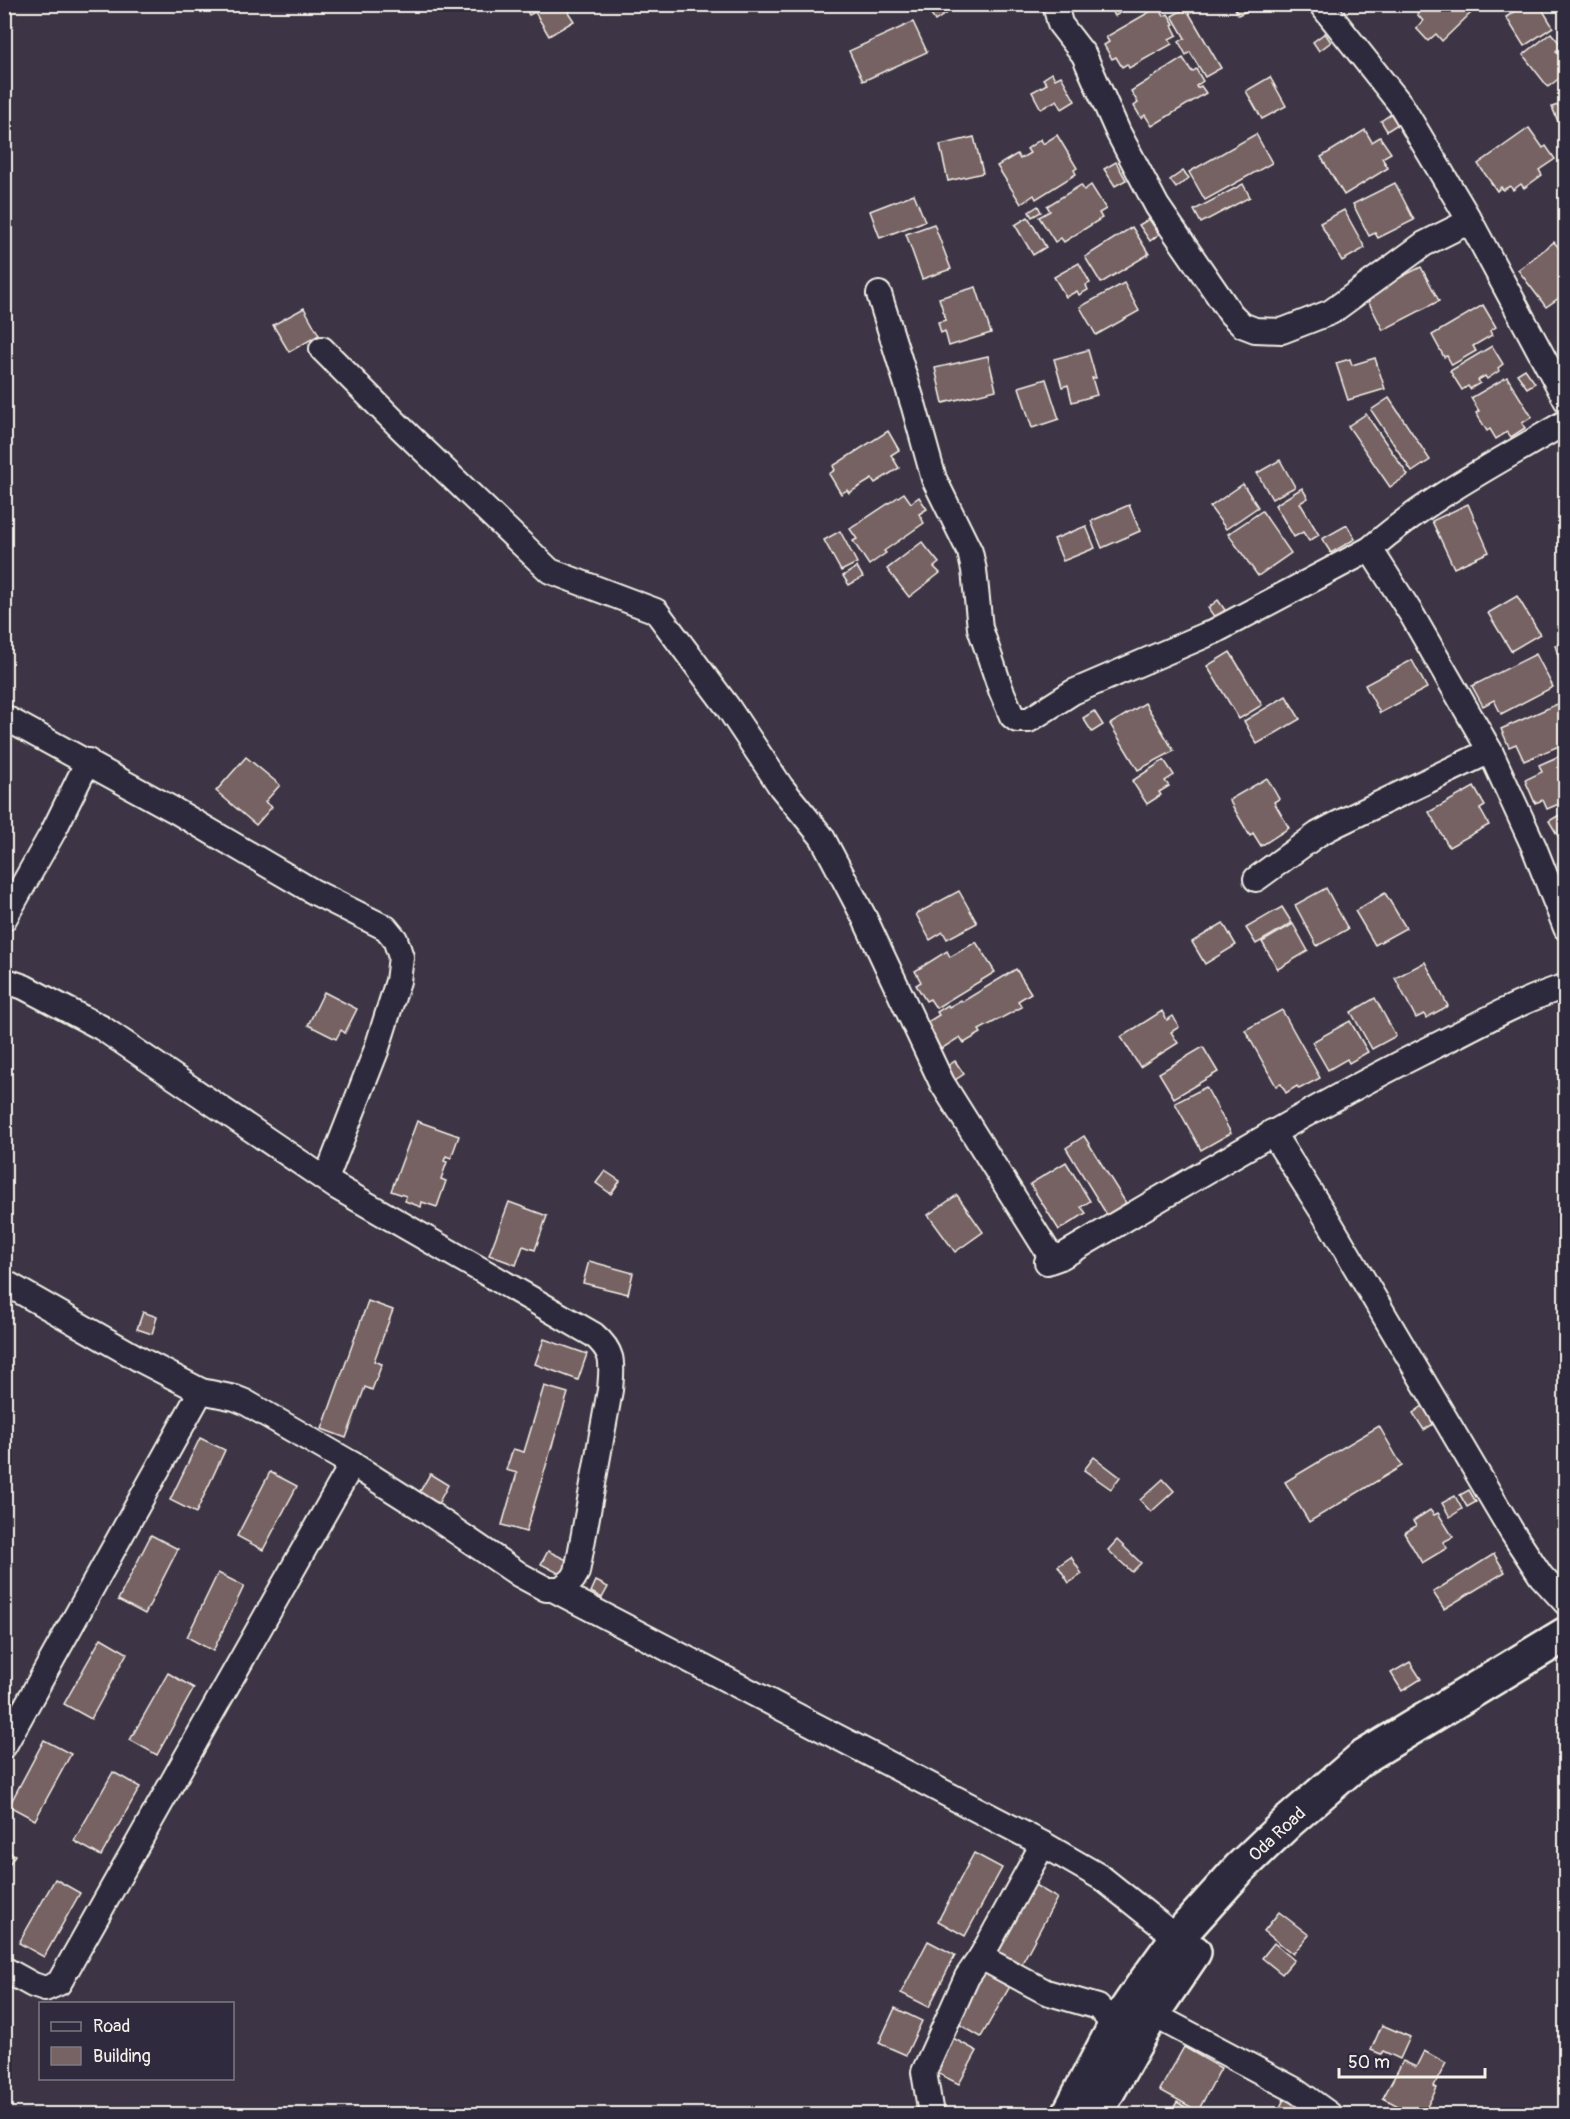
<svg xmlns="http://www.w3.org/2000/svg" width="1570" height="2119" font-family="Pangolin,sans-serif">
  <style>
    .building { fill: #776264; stroke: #f4f1e8; stroke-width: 1.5 }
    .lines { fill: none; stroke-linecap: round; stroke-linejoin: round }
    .street-casing { stroke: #f4f1e8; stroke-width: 28 }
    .secondary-casing { stroke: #f4f1e8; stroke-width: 38 }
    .street { stroke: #2f2a3d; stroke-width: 24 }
    .secondary { stroke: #2f2a3d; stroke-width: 33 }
    .labels { text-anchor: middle; stroke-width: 4.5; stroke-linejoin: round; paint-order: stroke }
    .street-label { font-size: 18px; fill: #f4f1e8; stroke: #2f2a3d }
  </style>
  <rect width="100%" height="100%" fill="#3d3545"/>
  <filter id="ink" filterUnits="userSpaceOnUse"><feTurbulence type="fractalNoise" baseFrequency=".0167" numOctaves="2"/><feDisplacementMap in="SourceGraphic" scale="12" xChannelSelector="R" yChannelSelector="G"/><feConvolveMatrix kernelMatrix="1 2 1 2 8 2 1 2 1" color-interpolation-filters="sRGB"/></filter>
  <g filter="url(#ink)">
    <g class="building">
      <path d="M523,4H570L573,9L568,12L574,21L549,36L535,12L529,15Z"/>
      <path d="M924,4H956L957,6L935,21Z"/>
      <path d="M1100,4H1135L1115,16L1108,5L1103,9Z"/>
      <path d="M1233,4H1262L1238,15Z"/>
      <path d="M1427,4H1465L1472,12L1442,41L1436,34L1428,41L1416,28L1423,21L1417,14Z"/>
      <path d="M1519,4H1539L1553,27L1524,46L1506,17L1521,8Z"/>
      <path d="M1158,7L1164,16L1168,14L1174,24L1172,25L1177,35L1169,39L1172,44L1129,68L1127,64L1122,67L1116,57L1112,59L1104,45L1109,42L1106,37Z"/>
      <path d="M1186,8L1221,68L1205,77L1190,52L1186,55L1179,42L1185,38L1172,16Z"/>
      <path d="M913,22L927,52L863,81L849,51Z"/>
      <path d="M1325,33L1331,42L1319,51L1313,42Z"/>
      <path d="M1551,33L1562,46L1556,51L1566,63V73L1548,87L1523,55Z"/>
      <path d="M1183,58L1192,72L1196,69L1203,81L1196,86L1197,88L1201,86L1206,93L1152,126L1145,115L1141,118L1134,106L1138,103L1131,91Z"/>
      <path d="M1052,73L1055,79L1061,76L1075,101L1062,109L1057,100L1041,109L1032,92L1047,84L1043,79Z"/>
      <path d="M1270,77L1286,106L1262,119L1246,91Z"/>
      <path d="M1566,102V141L1552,107Z"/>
      <path d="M1391,114L1398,124L1387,131L1381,121Z"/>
      <path d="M1529,128L1543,148L1546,146L1555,159L1539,170L1542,175L1524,188L1521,184L1513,190L1510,186L1503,190L1501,187L1497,191L1478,164Z"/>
      <path d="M1365,130L1372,142L1380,137L1391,153L1382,158L1388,168L1344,195L1321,157Z"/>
      <path d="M1256,134L1272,163L1205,200L1189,172Z"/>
      <path d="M1057,135L1077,168L1074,170L1076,174L1036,199L1034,195L1021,204L997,166L1017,154L1020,159L1030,153L1027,149L1041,139L1043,144Z"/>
      <path d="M974,137L983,173L948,181L940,145Z"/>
      <path d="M1116,162L1126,180L1115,186L1104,169Z"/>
      <path d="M1183,171L1189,178L1176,188L1170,180Z"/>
      <path d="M1395,183L1414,220L1378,238L1375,233L1369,236L1353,204Z"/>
      <path d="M1243,184L1250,197L1201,223L1194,210Z"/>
      <path d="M1081,185L1084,190L1091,185L1106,209L1099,213L1102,218L1064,242L1061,238L1055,242L1039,217L1050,211L1047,206Z"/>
      <path d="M914,194L925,221L880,238L870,211Z"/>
      <path d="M1038,206L1041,212L1032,217L1029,212Z"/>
      <path d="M1344,210L1365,248L1342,261L1320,223Z"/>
      <path d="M1028,217L1046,247L1033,255L1015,225Z"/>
      <path d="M1149,219L1159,234L1150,241L1139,225Z"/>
      <path d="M934,224L951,269L922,279L906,234Z"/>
      <path d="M1132,227L1149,254L1101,283L1085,257Z"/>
      <path d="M1554,242L1566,256V293L1546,307L1518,270Z"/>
      <path d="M1079,263L1090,283L1086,285L1088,290L1079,295L1077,291L1066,297L1054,277Z"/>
      <path d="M1421,267L1439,301L1383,330L1365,295Z"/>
      <path d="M1124,283L1139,311L1096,335L1080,307Z"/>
      <path d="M976,287L991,333L949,346L945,331L941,333L938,322L946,320L939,298Z"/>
      <path d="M1483,305L1496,327L1490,331L1492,335L1473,346L1476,351L1452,365L1447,356L1444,357L1432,335Z"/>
      <path d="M304,308L319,335L289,352L273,325Z"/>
      <path d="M1492,346L1503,364L1498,368L1499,371L1487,379L1485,376L1478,380L1480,383L1470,389L1468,386L1462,390L1450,371Z"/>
      <path d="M1088,350L1096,378H1092L1097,395L1072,402L1068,385L1062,387L1054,359Z"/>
      <path d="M988,356L996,390L943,403L935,368Z"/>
      <path d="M1375,358L1385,389L1348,400L1336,363L1350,359L1352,365Z"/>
      <path d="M1525,369L1535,383L1527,388L1517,374Z"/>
      <path d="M1507,377L1532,417L1522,423L1525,428L1511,437L1507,432L1496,439L1490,429L1487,431L1476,413L1479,411L1471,398Z"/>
      <path d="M1046,379L1059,419L1032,428L1019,387Z"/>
      <path d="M1389,398L1430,460L1412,472L1371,410Z"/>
      <path d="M1366,414L1408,475L1390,487L1348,426Z"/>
      <path d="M888,431L899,450L891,455L899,468L875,483L872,479L849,493L847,490L841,494L829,474L835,470L833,466Z"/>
      <path d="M1280,460L1295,487L1272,499L1257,473Z"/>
      <path d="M1243,484L1258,507L1226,529L1210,507Z"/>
      <path d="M1302,488L1308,498L1300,503L1319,535L1309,541L1303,532L1294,537L1275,505Z"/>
      <path d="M904,493L911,503L919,497L927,509L919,514L924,523L884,551L886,553L869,565L853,541L857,539L850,529Z"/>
      <path d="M1468,504L1489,552L1454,568L1432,521Z"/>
      <path d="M1129,505L1140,531L1102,548L1091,521Z"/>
      <path d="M1262,511L1291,553L1258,576L1228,534Z"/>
      <path d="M1347,525L1355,539L1331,553L1322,539Z"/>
      <path d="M1086,526L1095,548L1063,561L1054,539Z"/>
      <path d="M840,531L857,563L841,571L824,540Z"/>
      <path d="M922,542L939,563L934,567L940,573L909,597L887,569Z"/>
      <path d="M857,567L863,577L849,585L843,576Z"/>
      <path d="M1517,596L1540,634L1511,651L1488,613Z"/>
      <path d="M1218,600L1225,610L1215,618L1208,608Z"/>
      <path d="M1566,642V672L1563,673L1555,645Z"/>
      <path d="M1230,652L1262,705L1239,719L1207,666Z"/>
      <path d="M1536,654L1553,687L1501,714L1494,700L1483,706L1472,686Z"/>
      <path d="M1412,660L1427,688L1380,713L1365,685Z"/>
      <path d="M1286,696L1300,719L1257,744L1244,721Z"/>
      <path d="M1562,702L1566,710V743L1524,761L1516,744L1509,747L1501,729Z"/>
      <path d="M1145,703L1174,751L1138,770L1110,724Z"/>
      <path d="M1094,711L1103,725L1092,732L1083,718Z"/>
      <path d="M1564,754L1566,801L1547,809L1543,800L1535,803L1525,780L1542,772L1539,765Z"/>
      <path d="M246,757L280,785L265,802L272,807L256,825L216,791Z"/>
      <path d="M1164,760L1174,775L1165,781L1169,786L1159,792L1161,795L1147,804L1132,781Z"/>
      <path d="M1267,778L1279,799L1274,802L1289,828L1261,846L1253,833L1250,836L1229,800Z"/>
      <path d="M1474,787L1485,806L1480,809L1489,825L1449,847L1429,812Z"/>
      <path d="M1566,811V838L1561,841L1549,821Z"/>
      <path d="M1566,861V875L1562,876L1558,863Z"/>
      <path d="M1326,888L1348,929L1317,946L1295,905Z"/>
      <path d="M959,891L977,923L947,939L943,932L930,940L916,914Z"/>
      <path d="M1385,893L1406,928L1375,945L1355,911Z"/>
      <path d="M1282,907L1292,923L1256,944L1246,928Z"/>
      <path d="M1223,923L1236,945L1205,964L1192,942Z"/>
      <path d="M1293,924L1308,951L1278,969L1262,942Z"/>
      <path d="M976,942L995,972L936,1008L930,999L926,1001L916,985L921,982L915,971L947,951L950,957Z"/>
      <path d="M1425,962L1448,1006L1426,1018L1424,1014L1416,1018L1395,978Z"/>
      <path d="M1016,969L1031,993L1018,1001L1022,1007L979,1030L981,1033L964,1043L960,1037L941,1049L926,1023L939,1015L937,1012L948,1005L949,1007L961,1000L962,1002Z"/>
      <path d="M324,992L357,1009L345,1033L341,1030L336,1039L308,1025Z"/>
      <path d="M1375,998L1396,1036L1372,1049L1351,1012Z"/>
      <path d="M1282,1010L1320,1078L1299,1089L1297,1086L1286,1093L1281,1084L1276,1086L1245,1030Z"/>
      <path d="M1162,1011L1167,1020L1173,1016L1179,1027L1171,1032L1178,1043L1140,1067L1121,1037Z"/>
      <path d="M1350,1021L1368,1052L1349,1063L1347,1059L1328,1070L1312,1042Z"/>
      <path d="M1203,1047L1218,1072L1174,1098L1159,1073Z"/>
      <path d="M955,1061L964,1074L952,1082L943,1069Z"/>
      <path d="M1566,1085V1109L1557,1088Z"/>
      <path d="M1206,1087L1231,1133L1201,1150L1175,1103Z"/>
      <path d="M417,1121L459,1136L451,1158L446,1156L444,1161L447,1162L441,1179L446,1181L437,1207L422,1202L421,1207L405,1201L406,1196L391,1191Z"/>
      <path d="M1084,1136L1126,1203L1107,1215L1066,1148Z"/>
      <path d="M1066,1162L1090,1201L1081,1207L1086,1213L1059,1230L1030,1184Z"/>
      <path d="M605,1171L620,1181L611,1194L596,1183Z"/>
      <path d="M957,1195L983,1232L955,1252L928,1215Z"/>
      <path d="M509,1202L547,1216L535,1250L523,1246L516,1265L489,1255Z"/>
      <path d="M589,1261L633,1273L628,1294L583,1283Z"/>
      <path d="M368,1301L393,1310L374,1361L382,1364L372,1390L365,1387L346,1438L322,1429Z"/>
      <path d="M143,1312L157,1317L152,1334L137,1329Z"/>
      <path d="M544,1339L587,1354L578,1380L535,1364Z"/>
      <path d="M544,1386L568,1393L526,1532L502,1525L517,1473L506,1470L513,1449L524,1452Z"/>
      <path d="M1427,1403L1438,1421L1424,1430L1413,1413Z"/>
      <path d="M1379,1426L1402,1466L1309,1522L1285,1482Z"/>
      <path d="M200,1438L225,1450L196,1513L170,1500Z"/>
      <path d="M1094,1457L1120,1477L1111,1489L1084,1470Z"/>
      <path d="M270,1472L297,1486L263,1550L237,1536Z"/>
      <path d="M430,1474L448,1485L438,1504L419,1493Z"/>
      <path d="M1163,1479L1174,1491L1151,1512L1140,1500Z"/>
      <path d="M1469,1490L1476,1502L1467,1507L1460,1495Z"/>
      <path d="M1455,1496L1462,1509L1450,1517L1442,1503Z"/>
      <path d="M1430,1510L1434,1515L1438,1513L1453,1537L1443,1542L1447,1548L1422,1563L1404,1533L1416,1526L1413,1521Z"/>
      <path d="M151,1535L178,1549L145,1614L118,1600Z"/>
      <path d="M1117,1540L1141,1563L1132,1572L1108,1550Z"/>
      <path d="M548,1551L569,1561L562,1575L541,1564Z"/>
      <path d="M1494,1554L1505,1572L1444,1609L1433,1592Z"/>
      <path d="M1071,1557L1082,1574L1069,1583L1058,1566Z"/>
      <path d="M218,1573L244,1586L213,1651L187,1637Z"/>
      <path d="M596,1581L608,1587L602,1598L591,1592Z"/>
      <path d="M101,1638L127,1653L91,1719L64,1704Z"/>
      <path d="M1410,1662L1421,1679L1402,1691L1391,1673Z"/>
      <path d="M168,1673L194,1688L157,1755L130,1740Z"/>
      <path d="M44,1740L71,1754L35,1820L9,1806Z"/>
      <path d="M113,1772L140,1787L101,1856L74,1841Z"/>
      <path d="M4,1849L15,1855L4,1873Z"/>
      <path d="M974,1853L1002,1868L965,1936L938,1921Z"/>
      <path d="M55,1879L80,1893L44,1957L19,1943Z"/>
      <path d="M1033,1884L1057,1898L1021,1965L997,1952Z"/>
      <path d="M1279,1912L1309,1935L1293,1954L1264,1931Z"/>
      <path d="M928,1941L955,1955L929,2007L901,1993Z"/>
      <path d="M1274,1943L1294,1960L1282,1974L1262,1958Z"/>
      <path d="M987,1966L1013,1981L981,2037L955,2022Z"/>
      <path d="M895,2008L922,2021L906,2055L879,2043Z"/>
      <path d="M1382,2025L1410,2037L1400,2059L1383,2051L1381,2054L1371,2050Z"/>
      <path d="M951,2037L977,2051L959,2084L933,2071Z"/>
      <path d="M1184,2047L1221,2068L1198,2111L1160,2090Z"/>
      <path d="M1424,2051L1446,2063L1434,2086L1437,2088L1423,2114H1413L1383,2098L1403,2061L1416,2067Z"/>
      <path d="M1284,2099L1305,2108L1303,2114H1277Z"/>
      <path d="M1177,2102L1192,2111L1190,2114H1170Z"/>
    </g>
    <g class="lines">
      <defs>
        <g id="street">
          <path d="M1055,4L1060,24L1084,55L1118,132L1157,206L1231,314L1242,325L1255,330L1282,331L1331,312L1424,244L1470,221"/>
          <path d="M1321,4L1401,105L1470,221L1566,400"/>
          <path d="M879,294L914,407L934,479L970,552L974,570L980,628L1001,690L1012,716L1017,720H1029L1073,692L1213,632L1370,549C1428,498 1500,461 1566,422"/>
          <path d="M322,349L403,430L550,571L656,611L727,706L781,787L822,837L864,917L942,1083L1048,1252L1058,1257"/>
          <path d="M1370,549L1412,615L1490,751L1534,847L1566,928"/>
          <path d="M4,717L174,810L314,892L386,928L395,939L401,957L398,981L376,1051L326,1179"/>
          <path d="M1256,879L1318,834L1337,824L1490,751"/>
          <path d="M4,919L53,832L88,761"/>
          <path d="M4,980L24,987L102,1028L335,1186L594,1335C615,1353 612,1364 610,1390L577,1572L573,1579L561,1589H546L520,1575L429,1513L352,1464L245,1402L235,1398L201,1391L141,1360L4,1282"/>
          <path d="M1272,1132L1331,1225L1512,1532L1541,1576L1566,1603"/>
          <path d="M1050,1260L1047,1262L1061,1257C1180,1187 1298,1115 1421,1053C1469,1030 1515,1002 1566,986"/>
          <path d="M555,1590L1043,1844L1102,1878L1177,1938"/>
          <path d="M4,1746L201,1391"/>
          <path d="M981,1957L1046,1992L1098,2007L1115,2026"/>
          <path d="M4,1969L33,1985L45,1989L59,1983L352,1464"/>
          <path d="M1152,2014L1297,2091L1329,2114"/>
          <path d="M931,2114L924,2072L967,1977L981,1957L1043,1844"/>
        </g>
        <g id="secondary">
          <path d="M1069,2114L1115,2026L1143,1985L1177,1938L1239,1869L1288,1822L1362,1758L1566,1634"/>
          <path d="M1095,2114L1152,2014L1194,1952"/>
        </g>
      </defs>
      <use href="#street" class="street-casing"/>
      <use href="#secondary" class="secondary-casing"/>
      <use href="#street" class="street"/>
      <use href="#secondary" class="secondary"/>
    </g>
  </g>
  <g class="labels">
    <g class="street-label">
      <text transform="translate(1277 1834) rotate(-43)" y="6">Oda Road</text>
    </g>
  </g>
  <rect width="1570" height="2119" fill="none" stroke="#2f2a3d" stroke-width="24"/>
  <rect x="12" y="12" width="1546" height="2095" fill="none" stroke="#f4f1e8" stroke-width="2" filter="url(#ink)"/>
  <rect x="39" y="2002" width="195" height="78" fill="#2f2a3d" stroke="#7e7a81" stroke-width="1.5"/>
  <rect x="51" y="2022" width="30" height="9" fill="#2f2a3d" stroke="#7e7a81" stroke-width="1.5"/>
  <text x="93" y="2032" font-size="18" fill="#f4f1e8">Road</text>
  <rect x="51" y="2047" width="30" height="18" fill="#776264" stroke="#7e7a81" stroke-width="1.5"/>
  <text x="93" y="2062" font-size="18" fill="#f4f1e8">Building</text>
  <path d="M1339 2068v9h146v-9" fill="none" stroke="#f4f1e8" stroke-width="3"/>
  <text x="1348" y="2068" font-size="18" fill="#f4f1e8" stroke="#2f2a3d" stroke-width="4.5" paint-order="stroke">50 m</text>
</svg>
